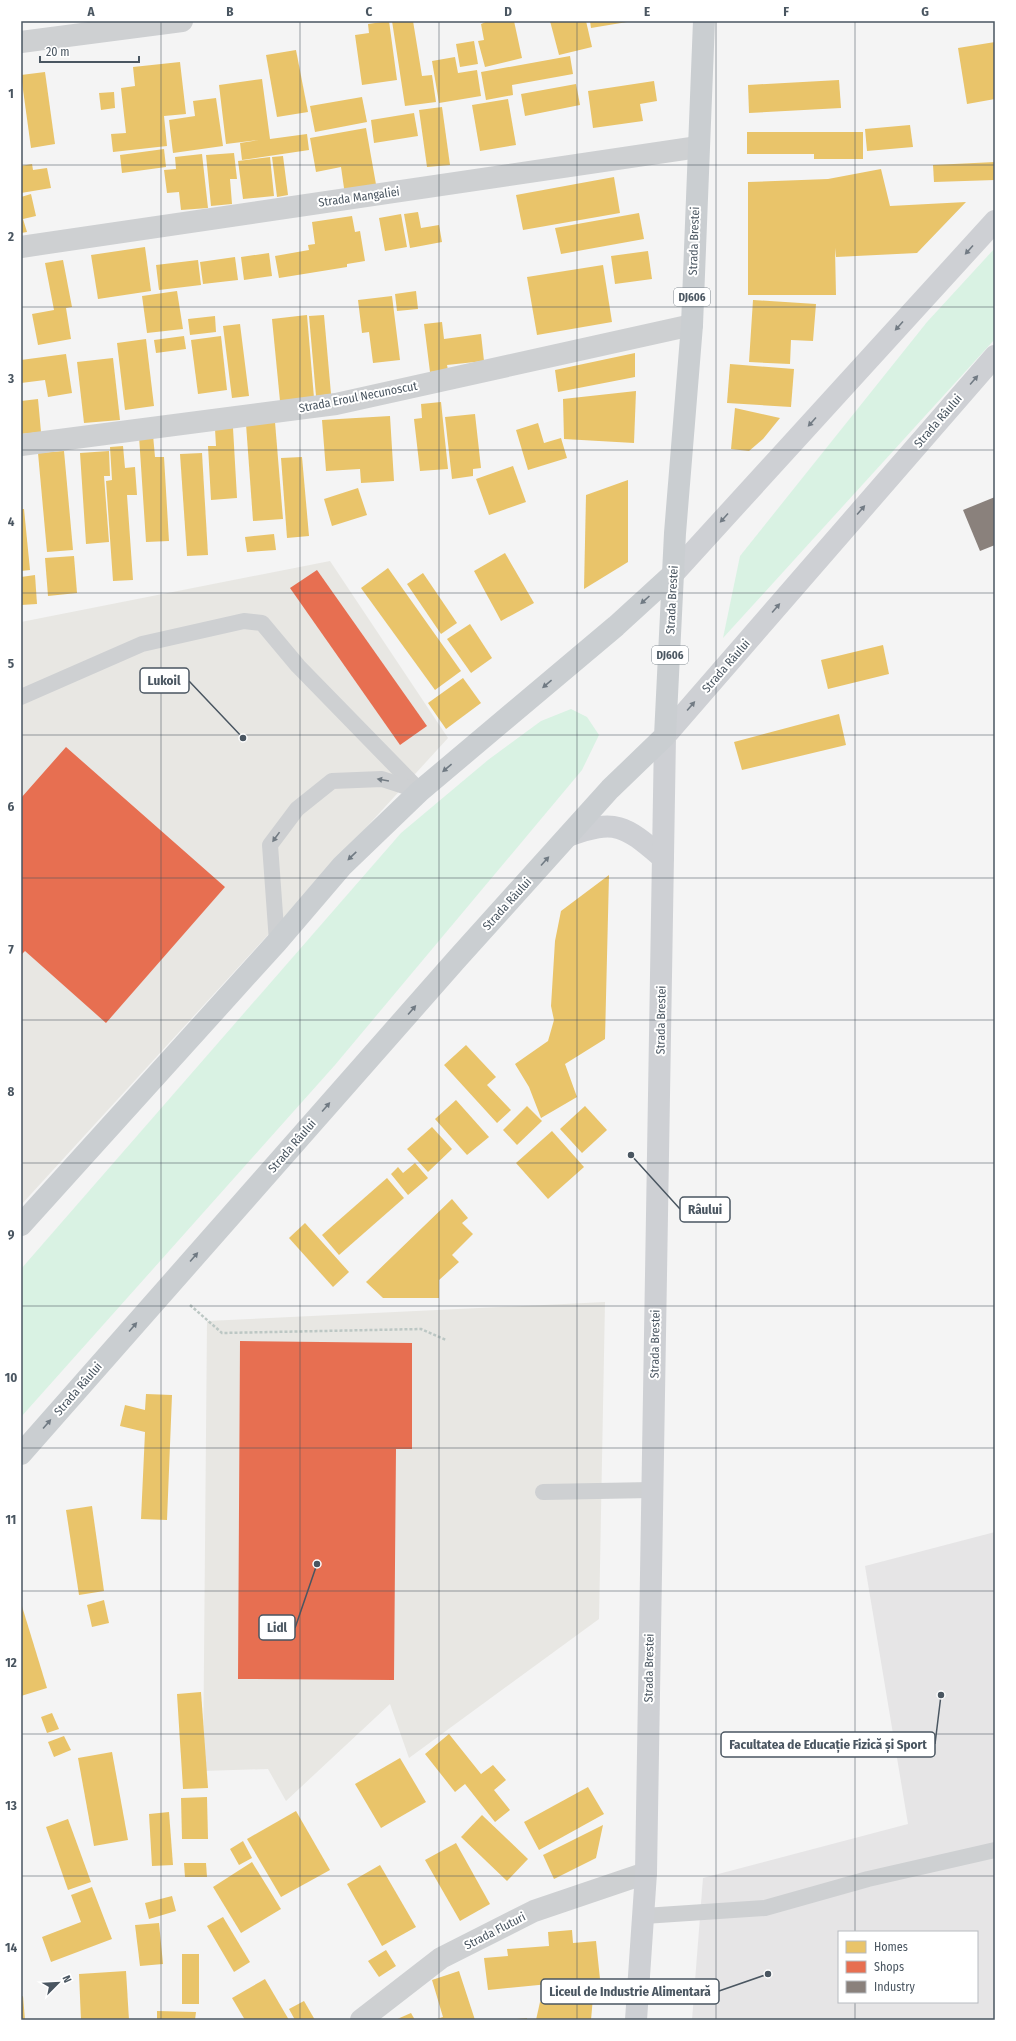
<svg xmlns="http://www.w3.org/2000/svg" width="1016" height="2041" font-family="'Fira Sans Condensed',sans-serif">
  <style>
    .commercial { fill: #e8e7e3 }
    .education { fill: #e6e5e6; fill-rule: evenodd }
    .green { fill: #d9f2e3 }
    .homes { fill: #e9c46a }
    .shops { fill: #e76f51 }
    .industry { fill: #8a817c }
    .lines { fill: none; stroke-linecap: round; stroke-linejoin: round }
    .path { stroke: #bcc7c4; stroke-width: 2.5; stroke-dasharray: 3 2; stroke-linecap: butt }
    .lane { stroke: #ced0d2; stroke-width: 16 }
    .street { stroke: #ced0d2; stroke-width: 22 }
    .secondary { stroke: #ced0d4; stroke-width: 22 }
    .primary { stroke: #caced1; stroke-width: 22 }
    .oneway { fill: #727b84 }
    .oneway2 { fill: #707a83 }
    .oneway3 { fill: #727b83 }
    .grid { fill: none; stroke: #4a5661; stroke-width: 1; stroke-opacity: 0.55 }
    .labels { text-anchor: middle; stroke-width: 4; stroke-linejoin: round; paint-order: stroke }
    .shield { fill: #fff; stroke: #808990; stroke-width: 1 }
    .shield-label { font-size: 11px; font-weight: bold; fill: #4a5661 }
    .street-label { font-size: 12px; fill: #4a5661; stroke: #fff }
    .leader { fill: none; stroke: #4a5661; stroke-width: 1.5 }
    .callout-dot { fill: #4a5661; stroke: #fff; stroke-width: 1.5 }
    .callout { fill: #fff; stroke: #4a5661; stroke-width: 1.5 }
    .callout-label { font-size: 13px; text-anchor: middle; font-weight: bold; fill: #4a5661 }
    .neatline { fill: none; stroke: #4a5661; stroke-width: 1.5 }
    .grid-label { font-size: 13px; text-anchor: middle; font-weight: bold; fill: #4a5661 }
  </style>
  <rect width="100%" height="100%" fill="#f4f4f4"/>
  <g class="commercial">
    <path d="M330,561L448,738L21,1205V622Z"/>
    <path d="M605,1302L599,1619L409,1758L390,1704L286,1801L268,1769L203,1771L207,1321Z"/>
  </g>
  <path class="education" d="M995,1532V2020H692L703,1878L908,1824L865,1566ZM839,1932H977V2002H839Z"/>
  <g class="green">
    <path d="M995,248V339L723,638L740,556L927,322Z"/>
    <path d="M571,709L587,717L599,735L582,770L335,1065L21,1417V1269L401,833L488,760L541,721Z"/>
  </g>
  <g class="homes">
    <path d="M389,21L397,80L362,85L355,35L369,33L368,24Z"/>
    <path d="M392,21H413L422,76L432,75L436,102L405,106Z"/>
    <path d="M488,21H514L522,58L485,67L478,41L484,40L481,24Z"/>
    <path d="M550,21H586L592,47L559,55Z"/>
    <path d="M590,21H627V22L591,28Z"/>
    <path d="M474,41L478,64L460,67L456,44Z"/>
    <path d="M995,42V99L967,104L958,48Z"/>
    <path d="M296,50L308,112L277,117L266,55Z"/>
    <path d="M570,56L573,74L512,85L513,95L486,100L481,72Z"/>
    <path d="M455,57L458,73L477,70L481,96L439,103L432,61Z"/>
    <path d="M180,62L186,114L164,116L167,146L113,152L111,134L126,133L121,88L135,86L133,67Z"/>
    <path d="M45,72L55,144L31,148L21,75Z"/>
    <path d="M262,79L270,139L307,134L309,150L242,160L240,143L259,140L226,144L219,85Z"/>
    <path d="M839,80L841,108L749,113L748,85Z"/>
    <path d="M654,81L657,101L640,104L643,121L593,128L588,91Z"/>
    <path d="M576,84L580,105L525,116L521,94Z"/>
    <path d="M114,92L115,108L101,110L99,93Z"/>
    <path d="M362,97L367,122L315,132L310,106Z"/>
    <path d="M216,98L223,146L173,153L169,120L195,116L193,101Z"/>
    <path d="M508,99L516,145L480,151L472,105Z"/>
    <path d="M442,107L450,165L427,167L419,110Z"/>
    <path d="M414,113L418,136L374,143L371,120Z"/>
    <path d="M910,125L913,147L867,151L865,129Z"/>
    <path d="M366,128L377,190L345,195L341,167L316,172L310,138Z"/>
    <path d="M747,132H863V159H814V154H747Z"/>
    <path d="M164,149L166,167L122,173L120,155Z"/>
    <path d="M234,153L237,179H230L232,204L211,206L206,155Z"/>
    <path d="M202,154L208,208L181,210L179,192L167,193L164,170L176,169L175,157Z"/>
    <path d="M283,156L288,195L277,197L272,157Z"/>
    <path d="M270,157L274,196L243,199L238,161Z"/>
    <path d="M995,162V180L934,182L933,165Z"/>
    <path d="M32,164L33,170L47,168L51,188L21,193V166Z"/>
    <path d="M881,169L890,206L966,202L917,253L836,257L835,248L836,295H748V182L828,179Z"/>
    <path d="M614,177L620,213L523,230L516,195Z"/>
    <path d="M31,194L36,216L23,219L27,232L21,233V197Z"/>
    <path d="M418,212L421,228L439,225L442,242L410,248L404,214Z"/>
    <path d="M639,213L644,239L561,254L555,228Z"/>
    <path d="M401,214L407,247L385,251L379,218Z"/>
    <path d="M352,216L355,232L360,231L365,261L347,264V267L279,278L275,256L309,250L308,245L315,244L312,222Z"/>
    <path d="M145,247L151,291L98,299L91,255Z"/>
    <path d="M648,251L652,279L615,284L611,256Z"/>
    <path d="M269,253L272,276L244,280L241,257Z"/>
    <path d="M235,257L238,280L203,284L200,262Z"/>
    <path d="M63,260L72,307L66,308L71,339L38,345L32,314L54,310L45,263Z"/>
    <path d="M198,260L201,285L159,290L156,265Z"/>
    <path d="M603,265L612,322L537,335L527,277Z"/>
    <path d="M177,291L183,329L147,333L142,296Z"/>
    <path d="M416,291L418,309L397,311L395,294Z"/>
    <path d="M392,296L400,360L373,363L369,332L362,333L358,300Z"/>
    <path d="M753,300L816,304L813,341L791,340L790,364L749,362Z"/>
    <path d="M307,315L314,398L280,401L272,319Z"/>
    <path d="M324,315L331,394L316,396L309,316Z"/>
    <path d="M215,316L216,332L190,335L188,319Z"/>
    <path d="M442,322L444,339L481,334L484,361L447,365L448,370L430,372L424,324Z"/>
    <path d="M240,324L249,396L232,398L223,326Z"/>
    <path d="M184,336L186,349L156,353L154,340Z"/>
    <path d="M221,336L227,390L198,394L191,340Z"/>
    <path d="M146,339L154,406L125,410L117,343Z"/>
    <path d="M635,353V377L558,392L555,370Z"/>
    <path d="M66,354L72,393L48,397L45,380L21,383V360Z"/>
    <path d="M113,358L120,420L84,423L77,362Z"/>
    <path d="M730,364L794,369L791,407L727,403Z"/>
    <path d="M636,391L634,443L564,439L563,399Z"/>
    <path d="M38,399L41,432L21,434V401Z"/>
    <path d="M441,402L448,469L420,471L414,419L422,418L421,404Z"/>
    <path d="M735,408L780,418L763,439L749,451L731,449Z"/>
    <path d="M475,414L481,468L473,469V476L452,479L445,417Z"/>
    <path d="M390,416L394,481L361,483L360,469L326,471L322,420Z"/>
    <path d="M275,422L283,519L253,521L246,424Z"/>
    <path d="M538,423L544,443L561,438L567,458L528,470L516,430Z"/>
    <path d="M233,428L237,498L211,500L208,446H216L215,429Z"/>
    <path d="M153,435L155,457H164L169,541L146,542L139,436Z"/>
    <path d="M123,446L125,468L135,467L137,495H127L133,580L113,581L106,481L112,480L110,447Z"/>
    <path d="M64,451L73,550L47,552L38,453Z"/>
    <path d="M109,451L110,476H104L109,542L86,544L80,453Z"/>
    <path d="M202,453L208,555L187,556L180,454Z"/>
    <path d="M302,457L309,536L287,538L281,458Z"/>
    <path d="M513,466L526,502L489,515L476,479Z"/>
    <path d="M628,480V562L584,589L586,495Z"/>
    <path d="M358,488L367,515L332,526L324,499Z"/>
    <path d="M21,509H24L30,570L21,571Z"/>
    <path d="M274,534L276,550L247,552L245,537Z"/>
    <path d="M505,553L534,603L501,621L474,571Z"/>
    <path d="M74,556L77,593L48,596L45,558Z"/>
    <path d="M388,568L461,671L435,690L361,588Z"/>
    <path d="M423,573L457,623L441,634L407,584Z"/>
    <path d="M35,575L37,604L21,605V577Z"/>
    <path d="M470,624L492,658L471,673L447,639Z"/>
    <path d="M883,645L889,674L828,689L821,660Z"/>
    <path d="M463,678L481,703L446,729L428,703Z"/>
    <path d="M839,714L846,745L742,770L734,742Z"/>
    <path d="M609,875L605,1039L565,1064L577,1097L541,1118L529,1087L515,1064L548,1041L554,1020L551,1006L555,941L561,911Z"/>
    <path d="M466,1045L496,1077L487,1085L511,1110L497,1123L444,1065Z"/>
    <path d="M456,1100L489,1137L467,1155L435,1119Z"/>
    <path d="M527,1106L542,1121L517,1145L503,1130Z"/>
    <path d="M585,1106L607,1130L582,1153L560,1129Z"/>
    <path d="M432,1127L452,1149L428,1172L407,1149Z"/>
    <path d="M552,1131L584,1167L548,1199L516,1163Z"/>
    <path d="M415,1163L428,1178L408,1195L391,1174L398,1167L403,1173Z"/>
    <path d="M387,1178L404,1198L339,1255L322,1235Z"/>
    <path d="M452,1199L468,1218L462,1223L473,1234L452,1255L459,1262L439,1280V1298H383L366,1282Z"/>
    <path d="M305,1223L349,1272L333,1287L289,1238Z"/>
    <path d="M146,1394L172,1395L167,1520L141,1519L145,1432L120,1426L125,1405L145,1410Z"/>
    <path d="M92,1506L104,1591L79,1595L66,1510Z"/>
    <path d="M104,1600L109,1623L92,1627L87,1605Z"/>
    <path d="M21,1603L47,1688L21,1696Z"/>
    <path d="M201,1692L208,1788L183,1789L177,1694Z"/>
    <path d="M52,1713L59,1729L47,1733L41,1717Z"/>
    <path d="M449,1734L481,1774L493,1765L506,1780L494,1790L510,1810L495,1822L465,1784L455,1792L425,1754Z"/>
    <path d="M64,1736L71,1750L54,1757L48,1742Z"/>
    <path d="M112,1752L128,1840L94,1846L78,1758Z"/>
    <path d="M400,1758L426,1802L381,1828L355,1784Z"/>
    <path d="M588,1787L604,1814L539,1850L524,1822Z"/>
    <path d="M207,1797L208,1839H182L181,1798Z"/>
    <path d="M296,1811L330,1870L281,1897L247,1839Z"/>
    <path d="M169,1812L173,1865L152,1866L149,1814Z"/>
    <path d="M482,1815L528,1859L507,1881L461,1837Z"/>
    <path d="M68,1819L91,1882L68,1890L46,1827Z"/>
    <path d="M603,1825L596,1858L554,1879L543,1855Z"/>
    <path d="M243,1841L252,1858L239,1865L230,1849Z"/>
    <path d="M456,1843L490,1904L460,1921L425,1860Z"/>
    <path d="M252,1862L281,1909L241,1933L213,1887Z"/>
    <path d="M184,1863H206L207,1877H185Z"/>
    <path d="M380,1865L416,1927L382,1946L347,1884Z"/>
    <path d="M92,1887L112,1939L51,1962L42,1937L81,1922L71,1895Z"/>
    <path d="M172,1896L176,1911L149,1919L145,1903Z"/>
    <path d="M223,1917L250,1962L234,1972L207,1926Z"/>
    <path d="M159,1923L163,1964L140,1966L135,1925Z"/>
    <path d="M572,1930L573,1943L596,1941L600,1979L488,1990L484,1958L508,1956L507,1949L549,1946L548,1932Z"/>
    <path d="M386,1950L396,1966L379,1977L368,1961Z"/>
    <rect x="182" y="1954" width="17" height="50"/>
    <path d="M126,1971L129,2020H81L79,1974Z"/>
    <path d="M459,1971L475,2020H433L443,2017L432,1980Z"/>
    <path d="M265,1979L289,2020H245L232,1998Z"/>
    <path d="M23,1996L25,2020H21V1997Z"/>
    <path d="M593,1997L591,2020H536L540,2002Z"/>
    <path d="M304,2001L315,2020H295L289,2009Z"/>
    <path d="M157,2011L196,2012L195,2020H157Z"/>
    <path d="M411,2013L415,2020H395Z"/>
    <path d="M527,2018V2020H516V2019Z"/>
  </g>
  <g class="shops">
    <path d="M317,570L427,726L400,745L290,588Z"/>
    <path d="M66,747L225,887L106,1023L25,951L21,955V798Z"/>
    <path d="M240,1341L412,1343V1449H396L394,1680L238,1679Z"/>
  </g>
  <path class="industry" d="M995,497V545L980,551L963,510Z"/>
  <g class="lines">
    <path class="path" d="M190,1305L222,1333L421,1329L446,1340"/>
    <g class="lane">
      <path d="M21,697L142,644L244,621L262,623L298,666L420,791"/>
      <path d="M277,942L270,845L297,809L332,781L382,779L416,790"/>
      <path d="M543,1492L652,1490"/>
      <path d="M644,1916L765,1908L868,1879L995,1850"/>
    </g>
    <g class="street">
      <path d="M21,42L182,21"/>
      <path d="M21,247L698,147"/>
      <path d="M21,445L336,404L692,325"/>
      <path d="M361,2020L441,1958L534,1911L646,1873"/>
    </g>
    <g class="secondary">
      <path d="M674,573L995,221"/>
      <path d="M568,836C617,818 625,826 663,858"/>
      <path d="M636,2020L646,1873L665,736L995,356"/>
    </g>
    <g class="primary">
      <path d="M21,1225L277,942L342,866L420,791L616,626L674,573"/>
      <path d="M21,1454L456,960L610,789L665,736L675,533L692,325L704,21"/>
    </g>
  </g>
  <defs><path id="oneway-solid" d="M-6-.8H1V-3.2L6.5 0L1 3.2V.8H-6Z"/></defs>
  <g class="oneway">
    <use href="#oneway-solid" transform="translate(969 250) rotate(132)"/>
    <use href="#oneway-solid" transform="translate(899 326) rotate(132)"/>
    <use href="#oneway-solid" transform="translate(974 380) rotate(-49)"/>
    <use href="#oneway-solid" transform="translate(812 422) rotate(132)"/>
    <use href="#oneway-solid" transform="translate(861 510) rotate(-49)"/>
    <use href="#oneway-solid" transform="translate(724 518) rotate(132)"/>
    <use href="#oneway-solid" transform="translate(776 608) rotate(-49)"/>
    <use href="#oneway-solid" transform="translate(691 706) rotate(-49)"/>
  </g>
  <g class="oneway2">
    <use href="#oneway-solid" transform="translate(645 600) rotate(138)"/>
    <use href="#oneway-solid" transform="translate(547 684) rotate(140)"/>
    <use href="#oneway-solid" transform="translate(447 768) rotate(140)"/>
    <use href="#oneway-solid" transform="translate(352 856) rotate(136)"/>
    <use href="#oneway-solid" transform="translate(545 861) rotate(-48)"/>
    <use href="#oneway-solid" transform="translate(412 1010) rotate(-49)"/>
    <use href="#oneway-solid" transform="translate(326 1107) rotate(-49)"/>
    <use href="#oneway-solid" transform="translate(194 1257) rotate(-49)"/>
    <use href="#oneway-solid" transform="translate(133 1327) rotate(-49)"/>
    <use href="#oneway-solid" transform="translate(47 1424) rotate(-49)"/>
  </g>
  <g class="oneway3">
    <use href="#oneway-solid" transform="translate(383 780) rotate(-170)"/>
    <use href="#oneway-solid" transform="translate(276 837) rotate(126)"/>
  </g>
  <path class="grid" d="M161,21V2020M300,21V2020M439,21V2020M577,21V2020M716,21V2020M855,21V1932M21,165H995M21,307H995M21,450H995M21,593H995M21,735H995M21,878H995M21,1020H995M21,1163H995M21,1306H995M21,1448H995M21,1591H995M21,1734H995M21,1876H995M855,2002V2020"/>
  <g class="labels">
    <g class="shield">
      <rect x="674" y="288" width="36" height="18" rx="3"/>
      <rect x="652" y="646" width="36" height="18" rx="3"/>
    </g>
    <g class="shield-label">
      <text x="692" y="301">DJ606</text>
      <text x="670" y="659">DJ606</text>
    </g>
    <g class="street-label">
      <text transform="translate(359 197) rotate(-8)" y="4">Strada Mangaliei</text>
      <text transform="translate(694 241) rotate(-88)" y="4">Strada Brestei</text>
      <text transform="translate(358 397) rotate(-11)" y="4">Strada Eroul Necunoscut</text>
      <text transform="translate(938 421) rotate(-49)" y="4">Strada Râului</text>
      <text transform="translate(672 600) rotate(-87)" y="4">Strada Brestei</text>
      <text transform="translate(726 666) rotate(-49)" y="4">Strada Râului</text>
      <text transform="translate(507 904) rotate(-48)" y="4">Strada Râului</text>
      <text transform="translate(661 1020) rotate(-89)" y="4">Strada Brestei</text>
      <text transform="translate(292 1146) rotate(-49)" y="4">Strada Râului</text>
      <text transform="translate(655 1344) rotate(-89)" y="4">Strada Brestei</text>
      <text transform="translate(78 1389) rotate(-49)" y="4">Strada Râului</text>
      <text transform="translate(649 1668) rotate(-89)" y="4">Strada Brestei</text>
      <text transform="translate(495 1931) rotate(-27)" y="4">Strada Fluturi</text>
    </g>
  </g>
  <path class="leader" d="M243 738L189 681M631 1155L680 1209M317 1564L295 1628M941 1695L935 1744M768 1974L719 1991"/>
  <g class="callout-dot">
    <circle cx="243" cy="738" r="4"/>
    <circle cx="631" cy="1155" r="4"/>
    <circle cx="317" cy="1564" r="4"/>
    <circle cx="941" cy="1695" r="4"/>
    <circle cx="768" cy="1974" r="4"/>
  </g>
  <g class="callout">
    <rect x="140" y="668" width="49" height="25" rx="4"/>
    <rect x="680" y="1197" width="50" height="25" rx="4"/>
    <rect x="259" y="1615" width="36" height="25" rx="4"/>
    <rect x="721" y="1732" width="214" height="25" rx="4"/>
    <rect x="541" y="1979" width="178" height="25" rx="4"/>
  </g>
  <g class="callout-label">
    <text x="164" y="685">Lukoil</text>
    <text x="705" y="1214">Râului</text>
    <text x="277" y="1632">Lidl</text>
    <text x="828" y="1749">Facultatea de Educație Fizică și Sport</text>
    <text x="630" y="1996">Liceul de Industrie Alimentară</text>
  </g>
  <rect width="1016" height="2041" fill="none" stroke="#ffffff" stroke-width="44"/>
  <rect x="838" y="1931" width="140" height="72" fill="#ffffff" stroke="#b7bbc0"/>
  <rect x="846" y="1941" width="20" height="12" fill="#e9c46a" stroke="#b7bbc0"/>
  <text x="874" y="1951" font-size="12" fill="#4a5661">Homes</text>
  <rect x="846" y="1961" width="20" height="12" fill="#e76f51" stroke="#b7bbc0"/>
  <text x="874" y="1971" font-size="12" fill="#4a5661">Shops</text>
  <rect x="846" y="1981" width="20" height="12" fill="#8a817c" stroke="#b7bbc0"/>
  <text x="874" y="1991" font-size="12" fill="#4a5661">Industry</text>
  <g transform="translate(58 1983) rotate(66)" stroke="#ffffff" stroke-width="3" paint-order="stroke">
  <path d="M0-3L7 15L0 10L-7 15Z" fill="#4a5661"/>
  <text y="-6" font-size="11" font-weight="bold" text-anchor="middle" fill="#4a5661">N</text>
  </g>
  <path d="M40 56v6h99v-6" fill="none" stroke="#4a5661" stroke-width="2"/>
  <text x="46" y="56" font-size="12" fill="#4a5661" stroke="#ffffff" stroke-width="3" paint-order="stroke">20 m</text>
  <rect x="22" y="22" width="972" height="1997" class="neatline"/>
  <g class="grid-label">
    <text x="91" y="16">A</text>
    <text x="230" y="16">B</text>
    <text x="369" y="16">C</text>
    <text x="508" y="16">D</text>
    <text x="647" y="16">E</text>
    <text x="786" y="16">F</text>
    <text x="925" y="16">G</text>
    <text x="11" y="98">1</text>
    <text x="11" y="241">2</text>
    <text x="11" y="383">3</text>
    <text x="11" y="526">4</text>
    <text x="11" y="668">5</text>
    <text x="11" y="811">6</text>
    <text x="11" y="954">7</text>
    <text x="11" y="1096">8</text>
    <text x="11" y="1239">9</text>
    <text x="11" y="1382">10</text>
    <text x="11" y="1524">11</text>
    <text x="11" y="1667">12</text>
    <text x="11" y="1810">13</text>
    <text x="11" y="1952">14</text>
  </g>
</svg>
